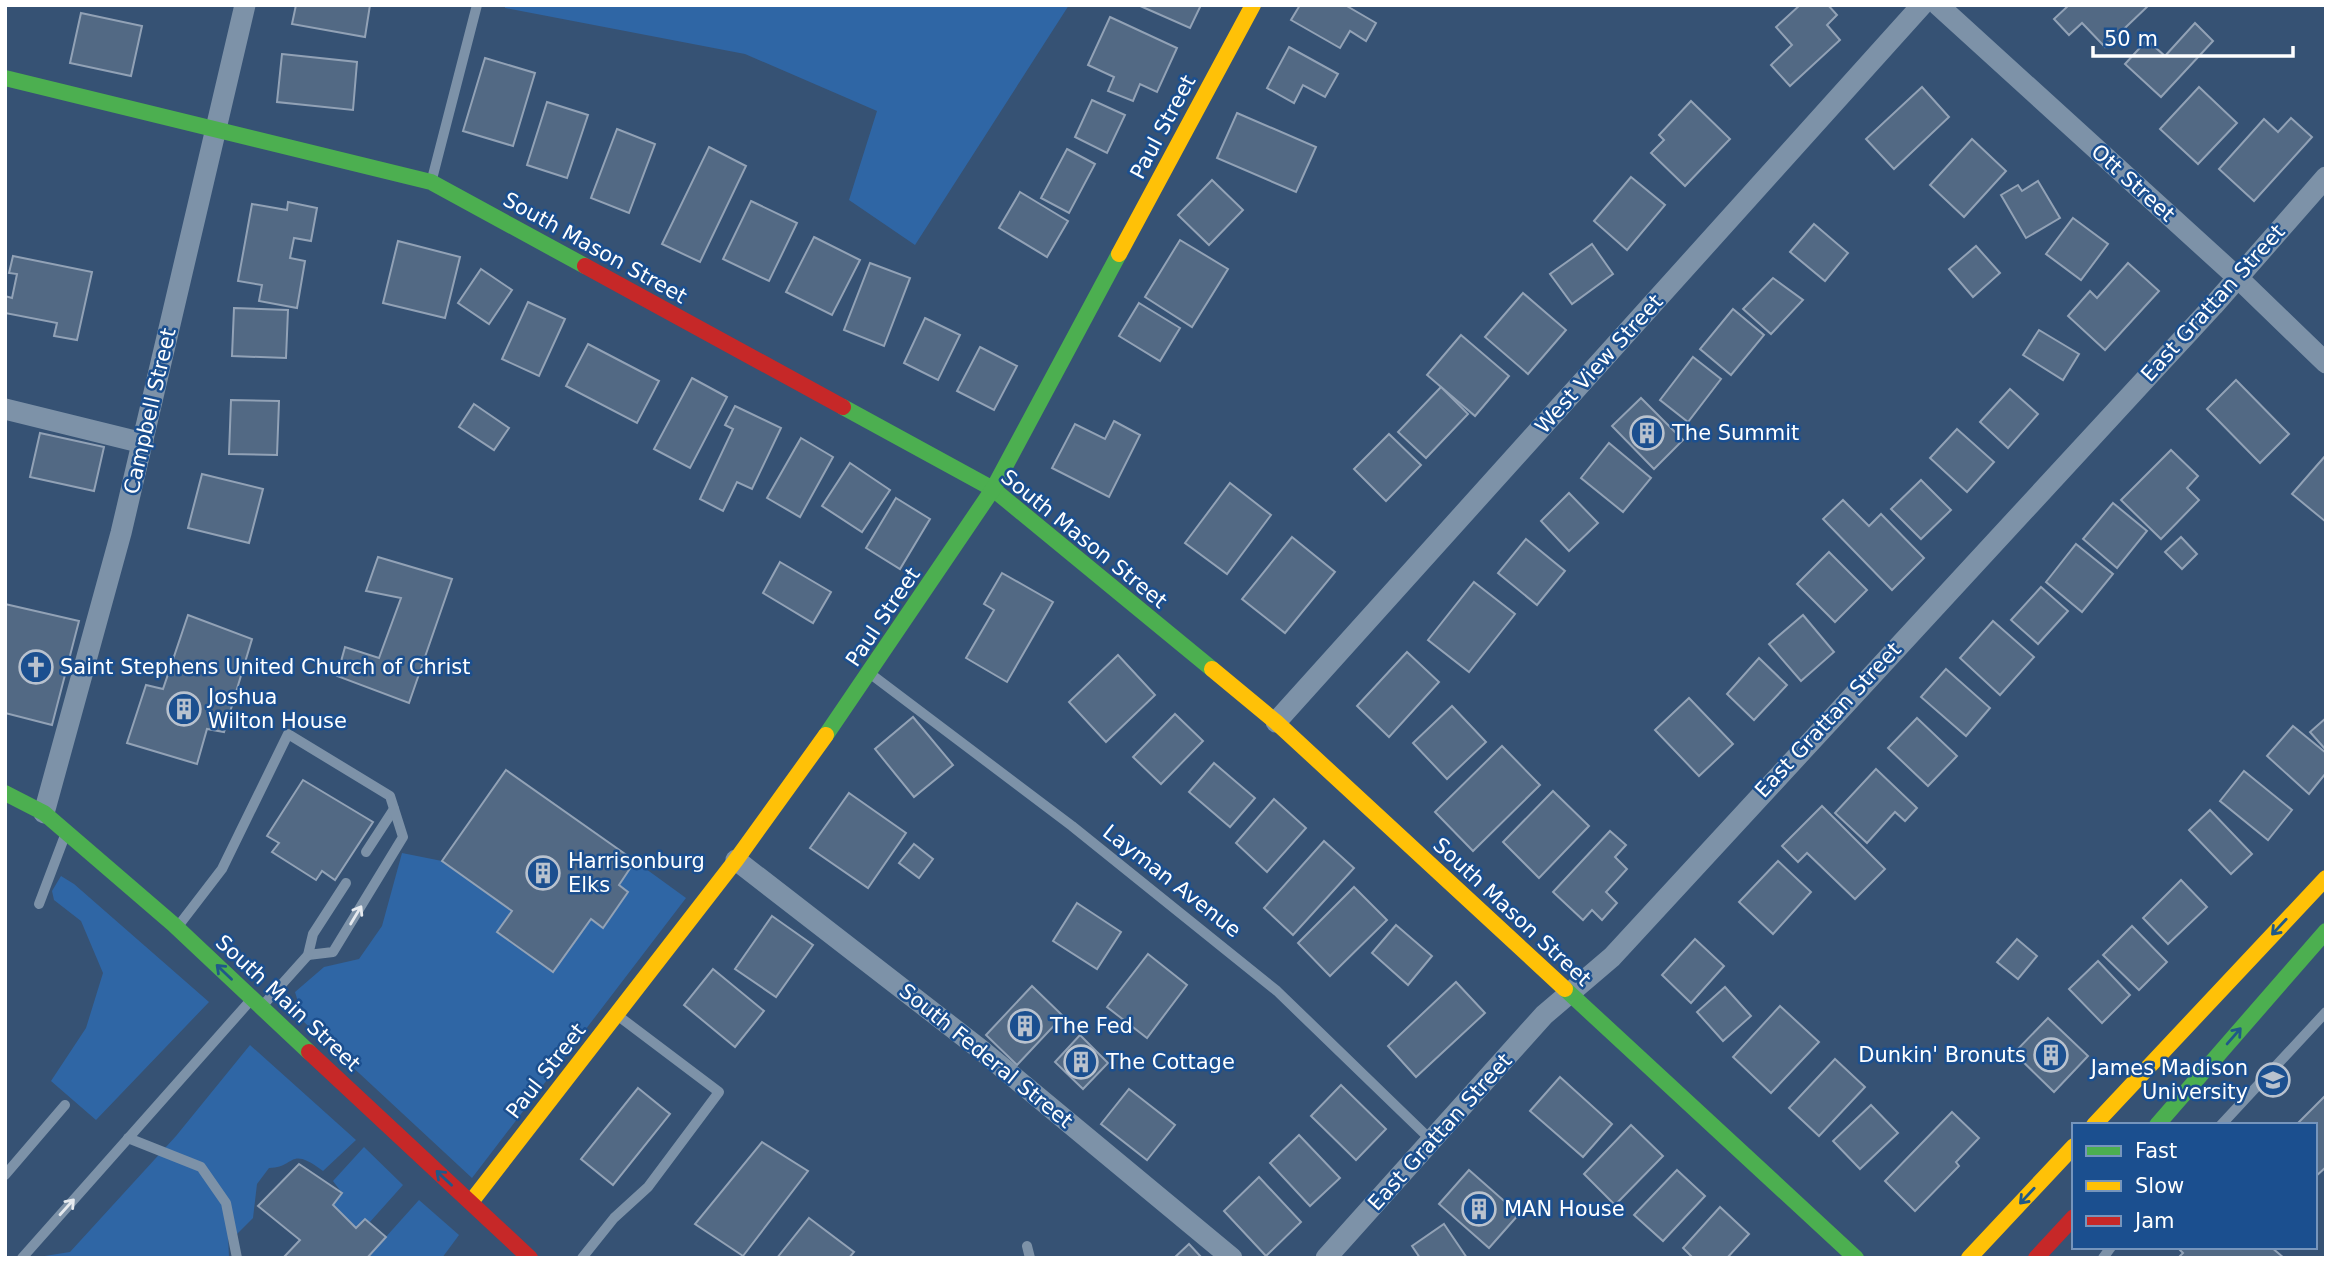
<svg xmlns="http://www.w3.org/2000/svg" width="2331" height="1263" font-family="'DejaVu Sans',sans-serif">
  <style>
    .green { fill: #2f66a5 }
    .building { fill: #526984; stroke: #92a2b6; stroke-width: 2 }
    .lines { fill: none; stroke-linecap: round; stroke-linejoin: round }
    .lane { stroke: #7d92a8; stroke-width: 10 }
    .street { stroke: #7d92a8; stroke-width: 21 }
    .fast { stroke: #4caf50; stroke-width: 16 }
    .slow { stroke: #ffc107; stroke-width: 16 }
    .jam { stroke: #c62828; stroke-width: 16 }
    .oneway { stroke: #e5e9ee }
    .oneway2 { stroke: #205989 }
    .labels { text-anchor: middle; stroke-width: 5; stroke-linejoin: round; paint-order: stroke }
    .street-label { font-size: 21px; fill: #fff; stroke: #1b4f8f }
    .poi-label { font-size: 21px; fill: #fff; stroke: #1b4f8f; text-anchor: start }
  </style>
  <rect width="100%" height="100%" fill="#365274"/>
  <g class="green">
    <path d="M505,5H1069L915,245L849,200L877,111L745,54L505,8Z"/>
    <path d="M402,853L442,861L512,911L498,932L553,972L591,919L604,928L628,892L619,885L635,861L686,898L472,1178L304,1022L295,992L324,967L359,959L382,926Z"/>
    <path d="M61,876L74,884L209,1002L96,1120L51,1081L86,1028L103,973L81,921L54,900L52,891Z"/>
    <path d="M250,1045L356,1140L323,1171C288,1145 296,1168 269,1168L257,1184L253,1218L236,1235L228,1234L229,1258H32L70,1252L176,1136Z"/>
    <path d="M364,1147L403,1185L369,1223L365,1220L356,1228L333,1205L342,1193L333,1181Z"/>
    <path d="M419,1200L459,1235L442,1258H367Z"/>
  </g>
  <g class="building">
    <path d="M296,5H370L365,37L292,24Z"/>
    <path d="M1138,5H1201L1190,28Z"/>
    <path d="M1300,5H1345L1376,23L1366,41L1350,31L1340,48L1291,20Z"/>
    <path d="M1800,5H1828L1837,15L1827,25L1840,40L1790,86L1771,65L1792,45L1776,27Z"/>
    <path d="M2069,5H2149L2105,47L2082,23L2069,35L2054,19Z"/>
    <path d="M81,13L142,26L131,76L70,63Z"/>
    <path d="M1110,17L1177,48L1157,92L1140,84L1133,101L1108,91L1114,77L1088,65Z"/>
    <path d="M2195,23L2213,41L2161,97L2125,64L2147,40L2165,56Z"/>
    <path d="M1289,47L1338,74L1325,97L1303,85L1294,103L1267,88Z"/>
    <path d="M282,54L357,62L353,110L277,102Z"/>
    <path d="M485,58L535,73L513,146L463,131Z"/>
    <path d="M1922,87L1949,117L1894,169L1866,139Z"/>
    <path d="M2199,87L2237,123L2198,164L2160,129Z"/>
    <path d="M1092,100L1125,115L1107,153L1075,137Z"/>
    <path d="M1691,101L1730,139L1685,186L1651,153L1664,140L1659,135Z"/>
    <path d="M547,102L588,115L567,178L527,165Z"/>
    <path d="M1237,113L1316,147L1296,192L1217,158Z"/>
    <path d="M2291,118L2312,137L2254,201L2219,169L2264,119L2278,132Z"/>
    <path d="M617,129L655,144L629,213L591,198Z"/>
    <path d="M1972,139L2006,171L1964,217L1930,185Z"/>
    <path d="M709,147L746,166L700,262L662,244Z"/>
    <path d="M1067,149L1095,164L1069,213L1041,198Z"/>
    <path d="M1631,177L1665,205L1627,250L1594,221Z"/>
    <path d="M1212,180L1243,210L1209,245L1178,215Z"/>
    <path d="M2038,181L2060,218L2026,238L2001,195L2018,185L2022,191Z"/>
    <path d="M1020,192L1068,221L1047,257L999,228Z"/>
    <path d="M751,201L797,223L769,281L723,259Z"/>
    <path d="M288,202L317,208L311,241L294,238L290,258L305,261L297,308L259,301L262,285L238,281L252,204L287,210Z"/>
    <path d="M2073,218L2108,244L2081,280L2046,254Z"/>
    <path d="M1814,224L1848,253L1825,281L1790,252Z"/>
    <path d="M814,237L860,260L832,315L786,292Z"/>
    <path d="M1180,240L1228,269L1192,327L1145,297Z"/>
    <path d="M398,241L460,257L445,318L383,303Z"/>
    <path d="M1592,244L1613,274L1572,304L1550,274Z"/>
    <path d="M1976,246L2000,273L1973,297L1949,269Z"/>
    <path d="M13,256L92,272L77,340L54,336L57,323L5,313V296L12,298L17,274L9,273Z"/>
    <path d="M870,263L910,278L884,346L844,330Z"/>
    <path d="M2128,263L2159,291L2105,350L2068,316L2090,291L2097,298Z"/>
    <path d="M481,269L512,290L489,324L458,303Z"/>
    <path d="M1773,278L1803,300L1771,334L1743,309Z"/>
    <path d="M1523,293L1566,330L1528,374L1485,337Z"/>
    <path d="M528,302L565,319L539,376L502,359Z"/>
    <path d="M1139,303L1180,328L1160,361L1119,336Z"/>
    <path d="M234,308L288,310L286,358L232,356Z"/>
    <path d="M1733,309L1764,335L1731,375L1700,349Z"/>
    <path d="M925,318L960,335L938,380L904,363Z"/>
    <path d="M2039,330L2079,354L2063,380L2023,355Z"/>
    <path d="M1461,335L1509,376L1475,416L1427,375Z"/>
    <path d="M588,344L659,381L637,423L566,386Z"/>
    <path d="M980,347L1017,366L994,410L957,391Z"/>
    <path d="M1693,357L1721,379L1688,422L1660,400Z"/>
    <path d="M692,378L727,397L690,468L654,449Z"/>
    <path d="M2236,380L2289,434L2260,463L2207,409Z"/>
    <path d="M1441,387L1468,414L1426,458L1398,432Z"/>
    <path d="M2010,389L2038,414L2008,448L1980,422Z"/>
    <path d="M1641,398L1683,440L1654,469L1612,426Z"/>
    <path d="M231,400L279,401L277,455L229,454Z"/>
    <path d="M474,404L509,428L494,450L459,427Z"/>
    <path d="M735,406L781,428L752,489L737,482L723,511L700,499L733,429L725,425Z"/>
    <path d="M1114,421L1140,435L1109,497L1052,468L1075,424L1105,439Z"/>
    <path d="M1957,429L1994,462L1967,492L1930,458Z"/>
    <path d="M40,433L104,447L94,491L30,477Z"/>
    <path d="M1389,434L1421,465L1386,501L1354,469Z"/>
    <path d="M801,438L833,457L800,517L767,498Z"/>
    <path d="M1609,443L1651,478L1623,512L1581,478Z"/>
    <path d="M2171,450L2198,476L2187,488L2199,500L2161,539L2121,500Z"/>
    <path d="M2326,455V522L2292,494Z"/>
    <path d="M850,463L890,490L862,532L822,506Z"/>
    <path d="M202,474L263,489L249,543L188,528Z"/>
    <path d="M1921,480L1951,510L1921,539L1891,509Z"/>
    <path d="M1230,483L1271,515L1227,574L1185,543Z"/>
    <path d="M1569,493L1598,523L1569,551L1541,521Z"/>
    <path d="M896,498L930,519L900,569L866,548Z"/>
    <path d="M1843,500L1869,526L1881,514L1924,558L1892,590L1823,519Z"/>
    <path d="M2113,503L2147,531L2117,568L2083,539Z"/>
    <path d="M1292,537L1335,572L1285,633L1242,599Z"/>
    <path d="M2181,537L2197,554L2182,569L2165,552Z"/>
    <path d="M1526,539L1565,571L1537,605L1498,573Z"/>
    <path d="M2076,544L2113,574L2082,612L2046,582Z"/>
    <path d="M1829,552L1867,590L1835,622L1797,584Z"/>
    <path d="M378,557L452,579L409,703L337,676L345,647L379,658L401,598L366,591Z"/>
    <path d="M780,562L831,592L813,623L763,593Z"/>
    <path d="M1002,573L1053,602L1007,682L966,658L994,610L984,604Z"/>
    <path d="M1474,582L1515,614L1469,672L1428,640Z"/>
    <path d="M2041,587L2068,611L2038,644L2011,620Z"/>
    <path d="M5,604L79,621L52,725L5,713Z"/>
    <path d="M188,615L252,639L224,732L207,729L197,764L127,743L146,685L163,689Z"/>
    <path d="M1803,615L1834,652L1801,681L1769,644Z"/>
    <path d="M1993,621L2034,657L2000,695L1960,658Z"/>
    <path d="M1407,652L1439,682L1389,737L1357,706Z"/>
    <path d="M1118,655L1155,695L1106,742L1069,702Z"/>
    <path d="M1759,658L1787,685L1754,720L1727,694Z"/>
    <path d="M1946,669L1990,708L1966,736L1921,697Z"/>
    <path d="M1689,698L1733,744L1699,776L1655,730Z"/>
    <path d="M1452,706L1486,742L1447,779L1413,743Z"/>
    <path d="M1175,714L1203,741L1161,784L1133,757Z"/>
    <path d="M913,717L953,765L914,797L875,749Z"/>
    <path d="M1917,718L1957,756L1928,786L1888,748Z"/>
    <path d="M2326,718V750L2310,732Z"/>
    <path d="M2293,726L2326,753V773L2309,794L2267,756Z"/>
    <path d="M1502,746L1540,785L1473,851L1435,812Z"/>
    <path d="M1214,763L1255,798L1230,827L1189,792Z"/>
    <path d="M1876,769L1917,808L1905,821L1895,812L1867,843L1835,813Z"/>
    <path d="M506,770L635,861L619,885L628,892L603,928L591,919L553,972L497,932L512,911L442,861Z"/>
    <path d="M2244,771L2292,810L2268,840L2220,801Z"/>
    <path d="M303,780L373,822L335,880L322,871L316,880L272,852L279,843L267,836Z"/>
    <path d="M1553,791L1589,826L1539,878L1503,842Z"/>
    <path d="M849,793L906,833L868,888L810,848Z"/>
    <path d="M1274,799L1306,828L1267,872L1236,843Z"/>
    <path d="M1822,806L1885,869L1855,899L1807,853L1798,862L1782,846Z"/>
    <path d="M2210,810L2252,854L2231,874L2189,830Z"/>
    <path d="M1610,831L1626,845L1615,857L1627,869L1606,892L1617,903L1602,920L1592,910L1583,920L1553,892Z"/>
    <path d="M1324,841L1354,868L1293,935L1264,908Z"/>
    <path d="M914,844L933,859L919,878L899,863Z"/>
    <path d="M1778,861L1811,892L1773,934L1739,902Z"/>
    <path d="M2181,880L2207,907L2168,944L2143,918Z"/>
    <path d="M1354,887L1387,920L1330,976L1298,943Z"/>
    <path d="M1077,903L1121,932L1097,969L1053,941Z"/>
    <path d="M772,916L813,945L776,997L735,969Z"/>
    <path d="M1396,925L1432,956L1408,985L1372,953Z"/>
    <path d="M2132,926L2167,962L2139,990L2103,955Z"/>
    <path d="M1695,939L1724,966L1691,1003L1662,975Z"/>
    <path d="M2017,939L2037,956L2018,979L1997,962Z"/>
    <path d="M1148,954L1187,985L1147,1038L1107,1007Z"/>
    <path d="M2098,961L2130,995L2102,1023L2069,989Z"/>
    <path d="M713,969L764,1011L735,1047L684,1005Z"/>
    <path d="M1456,982L1485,1013L1416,1077L1388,1046Z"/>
    <path d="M1032,986L1063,1016L1017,1065L986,1035Z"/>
    <path d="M1725,987L1751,1016L1723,1041L1697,1012Z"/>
    <path d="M1780,1006L1819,1042L1771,1093L1733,1057Z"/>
    <path d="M2048,1018L2088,1056L2054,1092L2014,1053Z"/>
    <path d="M1080,1035L1108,1063L1083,1089L1055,1062Z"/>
    <path d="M1835,1059L1865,1087L1819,1136L1789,1108Z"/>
    <path d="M1560,1077L1612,1124L1583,1157L1530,1111Z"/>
    <path d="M1341,1085L1386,1129L1356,1160L1311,1116Z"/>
    <path d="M638,1088L670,1114L613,1185L581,1159Z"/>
    <path d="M1129,1089L1175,1125L1147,1160L1101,1124Z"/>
    <path d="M2326,1095V1167L2315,1177V1125H2296Z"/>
    <path d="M1871,1105L1898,1133L1860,1169L1833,1141Z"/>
    <path d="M1952,1112L1979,1138L1956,1162L1959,1166L1915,1211L1885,1181Z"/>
    <path d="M1631,1125L1663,1156L1615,1205L1584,1174Z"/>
    <path d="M1299,1135L1340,1178L1310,1206L1270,1163Z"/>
    <path d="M762,1142L808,1171L743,1256L695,1224Z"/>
    <path d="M299,1164L342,1193L333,1205L356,1228L365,1219L386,1237L367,1258H283L300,1240L258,1206Z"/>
    <path d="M1469,1170L1519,1214L1489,1248L1439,1204Z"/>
    <path d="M1677,1170L1705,1196L1663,1241L1634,1215Z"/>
    <path d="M1259,1177L1301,1222L1266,1256L1224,1211Z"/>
    <path d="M1720,1207L1749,1234L1727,1258H1693L1683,1248Z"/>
    <path d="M809,1218L854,1252L849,1258H777Z"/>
    <path d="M1444,1224L1467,1258H1420L1412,1246Z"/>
    <path d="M1189,1244L1202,1258H1174Z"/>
    <path d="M2177,1247H2271L2284,1258H2178L2183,1253Z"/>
  </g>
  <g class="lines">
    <g class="lane">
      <path d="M432,179L477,5"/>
      <path d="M872,675L1072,826L1277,991L1432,1141"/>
      <path d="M366,852L394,809"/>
      <path d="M39,904L64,838"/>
      <path d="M179,925L222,869L288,734L390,796L403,837L333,952L308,955"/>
      <path d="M265,1003L308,955L313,934L346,883"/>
      <path d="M2221,1125L2326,1012"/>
      <path d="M128,1138L201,1167L226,1203L237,1258"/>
      <path d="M5,1175L65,1105"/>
      <path d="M1027,1246L1030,1258"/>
      <path d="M22,1258L250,1001"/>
      <path d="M582,1258L614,1218L648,1187L719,1092L617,1015"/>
      <path d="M2103,1258L2111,1247"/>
    </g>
    <g class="street">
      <path d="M1938,5L2238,278L2326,363"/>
      <path d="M5,409L143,443"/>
      <path d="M1276,722L1922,5"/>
      <path d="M44,813L121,533L245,5"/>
      <path d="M736,860L980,1049L1232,1258"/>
      <path d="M1326,1258L1544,1015L1612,957L2213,306L2326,177"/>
    </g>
    <g class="fast">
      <path d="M5,78L431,182L585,266"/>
      <path d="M843,407L993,489L1212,669"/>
      <path d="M826,735L993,489L1119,254"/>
      <path d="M5,793L44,813L173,924L309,1052"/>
      <path d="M1565,989L1856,1258"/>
      <path d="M2157,1125L2326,931"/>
    </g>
    <g class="slow">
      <path d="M1119,254L1253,5"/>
      <path d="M1212,669L1276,722L1565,989"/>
      <path d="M2094,1125L2326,878"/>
      <path d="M471,1202L736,860L826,735"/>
      <path d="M1969,1258L2074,1146"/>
    </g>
    <g class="jam">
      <path d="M585,266L843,407"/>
      <path d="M309,1052L530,1258"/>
      <path d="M2036,1258L2074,1217"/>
    </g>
  </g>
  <defs><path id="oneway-shaft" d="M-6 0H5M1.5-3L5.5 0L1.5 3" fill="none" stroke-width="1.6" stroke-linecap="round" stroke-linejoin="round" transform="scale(1.75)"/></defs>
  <g class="oneway">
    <use href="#oneway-shaft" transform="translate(356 915) rotate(-59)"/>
    <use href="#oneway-shaft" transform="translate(67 1207) rotate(-48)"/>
  </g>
  <g class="oneway2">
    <use href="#oneway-shaft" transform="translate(2279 927) rotate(133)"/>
    <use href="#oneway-shaft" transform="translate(224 972) rotate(-136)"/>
    <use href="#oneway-shaft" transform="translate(2234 1036) rotate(-49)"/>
    <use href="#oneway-shaft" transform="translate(444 1178) rotate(-137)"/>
    <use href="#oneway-shaft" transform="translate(2027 1196) rotate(133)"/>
  </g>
  <defs>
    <symbol id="building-ring" viewBox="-11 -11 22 22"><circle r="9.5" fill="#1b4f8f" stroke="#b9c2ce" stroke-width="1.5"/><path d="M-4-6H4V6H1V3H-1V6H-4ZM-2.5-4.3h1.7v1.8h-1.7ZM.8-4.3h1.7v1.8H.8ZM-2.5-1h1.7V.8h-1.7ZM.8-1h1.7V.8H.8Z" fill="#b9c2ce"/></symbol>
    <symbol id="church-ring" viewBox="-11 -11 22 22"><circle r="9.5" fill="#1b4f8f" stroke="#b9c2ce" stroke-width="1.5"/><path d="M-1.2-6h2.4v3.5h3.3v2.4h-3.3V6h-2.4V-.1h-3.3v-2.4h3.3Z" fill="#b9c2ce"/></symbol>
    <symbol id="university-ring" viewBox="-11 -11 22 22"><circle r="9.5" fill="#1b4f8f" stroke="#b9c2ce" stroke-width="1.5"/><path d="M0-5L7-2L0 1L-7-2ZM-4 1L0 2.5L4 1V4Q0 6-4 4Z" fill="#b9c2ce"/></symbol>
  </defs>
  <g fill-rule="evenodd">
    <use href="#building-ring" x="1628" y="414" width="38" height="38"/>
    <use href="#church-ring" x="17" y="648" width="38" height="38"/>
    <use href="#building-ring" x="165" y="690" width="38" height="38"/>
    <use href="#building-ring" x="524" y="854" width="38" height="38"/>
    <use href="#building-ring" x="1006" y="1007" width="38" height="38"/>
    <use href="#building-ring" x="2032" y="1036" width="38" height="38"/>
    <use href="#building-ring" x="1062" y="1043" width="38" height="38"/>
    <use href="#university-ring" x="2254" y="1061" width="38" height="38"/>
    <use href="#building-ring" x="1460" y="1190" width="38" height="38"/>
  </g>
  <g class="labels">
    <g class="street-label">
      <text transform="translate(1163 127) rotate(-62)" y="7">Paul Street</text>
      <text transform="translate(2133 183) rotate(42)" y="7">Ott Street</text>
      <text transform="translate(595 248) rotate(29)" y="7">South Mason Street</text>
      <text transform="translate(2213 303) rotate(-48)" y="7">East Grattan Street</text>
      <text transform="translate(1599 364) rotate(-48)" y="7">West View Street</text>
      <text transform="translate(150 411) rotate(-77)" y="7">Campbell Street</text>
      <text transform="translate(1084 539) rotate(39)" y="7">South Mason Street</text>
      <text transform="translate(883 617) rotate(-56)" y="7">Paul Street</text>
      <text transform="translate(1828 720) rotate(-47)" y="7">East Grattan Street</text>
      <text transform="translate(1172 881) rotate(38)" y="7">Layman Avenue</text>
      <text transform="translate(1512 912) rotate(43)" y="7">South Mason Street</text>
      <text transform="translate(288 1003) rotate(43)" y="7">South Main Street</text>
      <text transform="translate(986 1056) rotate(39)" y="7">South Federal Street</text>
      <text transform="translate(546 1071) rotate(-52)" y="7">Paul Street</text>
      <text transform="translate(1440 1132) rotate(-48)" y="7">East Grattan Street</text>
    </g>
    <g class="poi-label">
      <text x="1672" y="440">The Summit</text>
      <text x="60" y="674">Saint Stephens United Church of Christ</text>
      <text x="208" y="704">Joshua<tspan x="208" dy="24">Wilton House</tspan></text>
      <text x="568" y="868">Harrisonburg<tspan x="568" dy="24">Elks</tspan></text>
      <text x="1050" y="1033">The Fed</text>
      <text x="2026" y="1062" text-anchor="end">Dunkin' Bronuts</text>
      <text x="1106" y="1069">The Cottage</text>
      <text x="2248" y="1075" text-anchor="end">James Madison<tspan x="2248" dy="24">University</tspan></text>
      <text x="1504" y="1216">MAN House</text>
    </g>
  </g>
  <rect width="2331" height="1263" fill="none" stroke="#ffffff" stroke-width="14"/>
  <rect x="2072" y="1123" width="245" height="126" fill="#1b4f8f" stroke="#7695bc" stroke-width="2"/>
  <rect x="2086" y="1146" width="35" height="10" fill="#4caf50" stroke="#7695bc" stroke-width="2"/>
  <text x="2135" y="1158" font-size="21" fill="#ffffff">Fast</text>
  <rect x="2086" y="1181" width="35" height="10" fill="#ffc107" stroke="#7695bc" stroke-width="2"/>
  <text x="2135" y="1193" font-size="21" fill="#ffffff">Slow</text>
  <rect x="2086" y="1216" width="35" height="10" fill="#c62828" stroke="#7695bc" stroke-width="2"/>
  <text x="2135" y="1228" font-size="21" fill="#ffffff">Jam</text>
  <path d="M2093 46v10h200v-10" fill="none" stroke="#ffffff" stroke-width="3.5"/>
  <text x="2104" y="46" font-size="21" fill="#ffffff" stroke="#1b4f8f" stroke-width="5" paint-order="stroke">50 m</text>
</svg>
